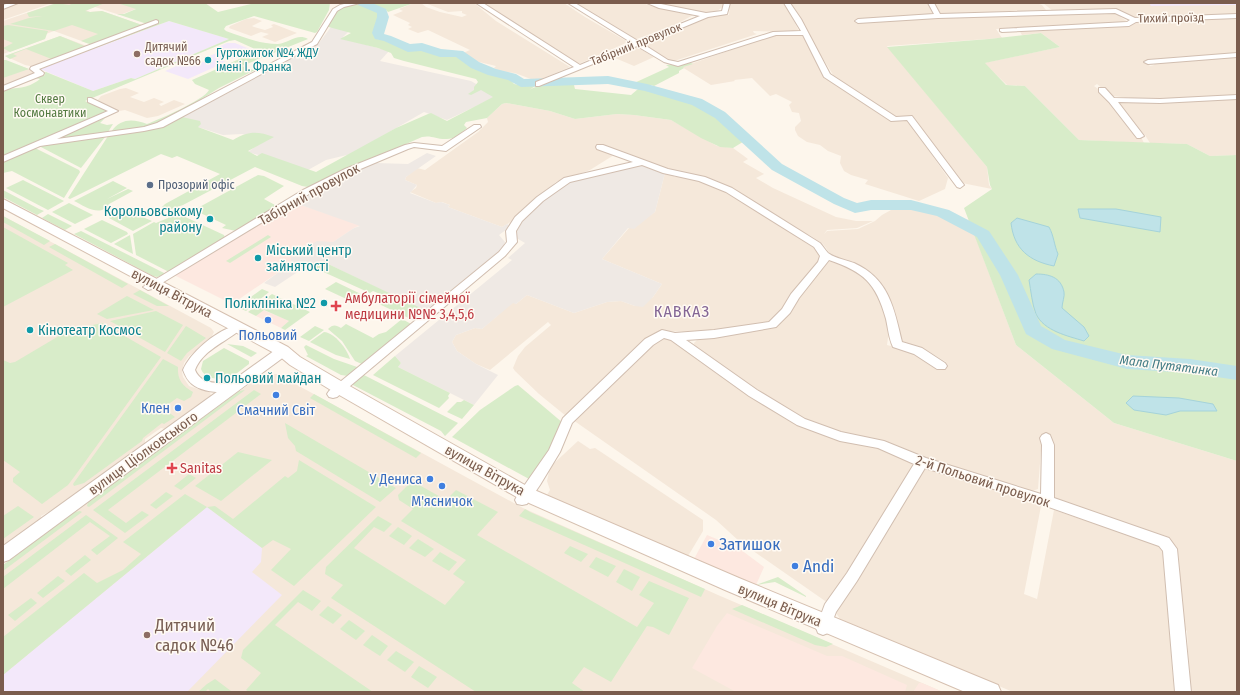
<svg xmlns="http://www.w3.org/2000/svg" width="1240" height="695" font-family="'Fira Sans Condensed',sans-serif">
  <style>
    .residential { fill: #f5e8da }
    .commercial { fill: #fde8e0 }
    .industrial { fill: #efe9e4 }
    .education { fill: #f3e8fa }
    .green { fill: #d8ecc9 }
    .water { fill: #bfe3e8; stroke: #a5d3da }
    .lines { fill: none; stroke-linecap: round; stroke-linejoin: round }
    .river { fill: #bfe3e8; fill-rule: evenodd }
    .minor-casing { stroke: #d1beb0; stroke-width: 2 }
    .tertiary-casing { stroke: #d1beb0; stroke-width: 2 }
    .secondary-casing { stroke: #d6c0b0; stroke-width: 2 }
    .minor { fill: #fff; fill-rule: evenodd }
    .tertiary { fill: #fff; fill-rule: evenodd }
    .secondary { fill: #fff; fill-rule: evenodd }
    .education-dot { fill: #8d6e63; stroke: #fffaf3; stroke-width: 1.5 }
    .culture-dot { fill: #0f9aa8; stroke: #fffaf3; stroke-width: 1.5 }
    .service-dot { fill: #5c6f8a; stroke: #fffaf3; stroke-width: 1.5 }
    .health-dot { fill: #e0444e; stroke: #fffaf3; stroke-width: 1.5 }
    .shop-dot { fill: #3f7fe0; stroke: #fffaf3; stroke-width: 1.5 }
    .labels { text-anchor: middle; stroke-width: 3; stroke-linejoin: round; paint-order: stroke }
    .far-street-label { font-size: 12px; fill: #7a5c4d; stroke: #fffaf3 }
    .far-education-label { font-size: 12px; fill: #785e54; stroke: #fffaf3; text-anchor: start }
    .far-culture-label { font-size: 12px; fill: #0d838f; stroke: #fffaf3; text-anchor: start }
    .far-park-label { font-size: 12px; fill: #537a41; stroke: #fffaf3 }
    .far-service-label { font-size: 12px; fill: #4e5e75; stroke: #fffaf3; text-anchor: start }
    .far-water-label { font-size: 13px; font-style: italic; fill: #437c86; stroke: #fffaf3 }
    .street-label { font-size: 14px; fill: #7a5c4d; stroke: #fffaf3 }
    .culture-label { font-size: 14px; fill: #0d838f; stroke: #fffaf3; text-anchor: start }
    .health-label { font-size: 14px; fill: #be3a42; stroke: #fffaf3; text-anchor: start }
    .shop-label { font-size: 14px; fill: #366cbe; stroke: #fffaf3 }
    .quarter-label { font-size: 16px; letter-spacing: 1px; fill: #846695; stroke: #fffaf3 }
    .near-shop-label { font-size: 17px; fill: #366cbe; stroke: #fffaf3; text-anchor: start }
    .near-education-label { font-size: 17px; fill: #785e54; stroke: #fffaf3; text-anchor: start }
  </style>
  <rect width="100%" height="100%" fill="#fdf6ec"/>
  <g class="residential">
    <path d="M18,3H52L3,20V8Z"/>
    <path d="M56,3H151L120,15L95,7L86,10L90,12L102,11L142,25L87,43L54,31L46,34L45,39L3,54V21Z"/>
    <path d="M414,3H421L426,7L440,12L462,17L467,15L462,13V11L448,12L425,3H474L496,21L570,67L536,81L515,73L499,71L494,68L496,66L471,60L461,54L470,50L428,30L418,33L408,29L412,27L408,25L410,23L393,15L403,11L399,9Z"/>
    <path d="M480,3H564L585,17L628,42L581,63H576L504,22Z"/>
    <path d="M570,3H643L654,7L695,14L675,25L634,40L597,21Z"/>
    <path d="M649,3H725L724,6L717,11L702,13Z"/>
    <path d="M730,3H786L787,8L799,31L792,32L753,31L754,33L757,34L668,63L649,48H646L641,44L694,21L714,15H729Z"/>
    <path d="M790,3H928L933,12L931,15L857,19L860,21L1113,12L1128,22L996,29L1002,38L887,46L987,167L989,185L992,189L957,182L909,116H892L835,78L802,25Z"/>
    <path d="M932,3H1036L1042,5L1046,10L941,14Z"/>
    <path d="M1043,3H1237V16L1133,18L1117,10L1053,11Z"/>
    <path d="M254,18L262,21L252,26L254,27L265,30L273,27L271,25L274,24L297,33L275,42L262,37L269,34L261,32L251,36L229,28L230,26L246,19Z"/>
    <path d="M1226,18H1237V54L1173,57L1148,64L1150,66L1154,65L1155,63L1237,56V96L1152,100L1112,96L1097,84L1094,86L1101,91L1129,127L1141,137L1144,143L1079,140L1025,86L1007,85L984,63L1060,47L1041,33L1022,35L1019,30L1135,21L1223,19Z"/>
    <path d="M777,34L802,35L821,68L857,99L887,119L904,120L909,122L948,178L945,189L919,201L865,184L868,180L851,175L844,171L840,163L841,156L828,151L820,145L807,142L798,136L795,130V127L801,121L799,113L792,112L789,105L792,102L776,94L770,96L752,78L734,80L735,81L711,85L682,67Z"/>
    <path d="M60,36L87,46L35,67L25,65L5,56Z"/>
    <path d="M633,45L654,57L634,66L608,55Z"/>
    <path d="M3,60L32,70L35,73L3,87Z"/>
    <path d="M126,88L139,93L130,97L144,102L154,98L164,102L159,104L161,106L174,100L185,104L158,116L147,118L125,110L119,111L97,101L101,96L120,89Z"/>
    <path d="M1237,98V155L1210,156L1187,144L1150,143L1145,135L1141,133L1117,104L1118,101L1161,103Z"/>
    <path d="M506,103L550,111L575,119L617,114L634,115L671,120L717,146L733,148L748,159L743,162L764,174L756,178L773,188L836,217L856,221H873L857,228L827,230L824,234L827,231L858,229L875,221L882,215L891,210L903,208L927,209L942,215L969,220L1016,345L1114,423L1237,461V692H1190L1187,631L1181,625L1178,553L1169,537L1056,500L1053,496L1052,468L1053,440L1042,437L1038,489L1032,491L941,465L900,450L873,438L842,434L807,422L786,411L695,348L694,343L698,339L733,335L734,334L776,326L792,310V306L799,295L827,262L834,260L845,263L857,270L870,280L879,291L884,301L883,306L886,309L891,331L892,334L888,338L887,345L910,351L939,367L946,362L928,351L912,347L902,342L899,338L889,300L882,286L874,277L855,264L831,255L823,244L811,236L800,231L744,197L721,185L696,176L668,170L629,157L610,147L601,145L597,148L614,155L590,170L556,182L509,223L502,227L448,207L450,205L442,202L436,203L410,192L416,188L417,185L405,180L406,177L417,168L425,170L478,132L488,122L487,118L502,104Z"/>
    <path d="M665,173L675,175L674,177H689L727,192L814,247L817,251L820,259L780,315L772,321L763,325L693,332L666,331L655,333L638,347L566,416L539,394L515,371L513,368L518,356L525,347L551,325L548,322L490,370L476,364L457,351L452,342L456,335L475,328L482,329L513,302L516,304L527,295L574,313L607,302L621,301L635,306L653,297L662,284L602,259L629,228L655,212Z"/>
    <path d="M3,216L211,328L214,332L209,342L189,356L184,363L182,372L183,377L189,386L198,389L210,392L211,396L165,429L161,428L145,439V443L57,507L41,516V519L3,546Z"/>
    <path d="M666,337L670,338L760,402L878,447L914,464L905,483L828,603L739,541L716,520L573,420L631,361L661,338Z"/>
    <path d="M277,374L523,508L718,595L943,692H3V565L255,380L266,375Z"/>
    <path d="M578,441L590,449L595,448L703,520V531L688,556L547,495L550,490L547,481L550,467Z"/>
    <path d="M924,468L949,475L1041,506L1024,594L1037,599L1054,510L1163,547L1174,692H1013L840,619L836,613L837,609Z"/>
  </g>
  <g class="commercial">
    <path d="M295,203L361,225L354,228L333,242H317L291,257L292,263L232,304L174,275Z"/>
    <path d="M263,310L290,321L281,328L256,316Z"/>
    <path d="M707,535L719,540L725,538L764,567L756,585L694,559Z"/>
    <path d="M727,613L827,656H842L907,685L905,692H736L692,668L717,626Z"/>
    <path d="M919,683H922L943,692H913Z"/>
  </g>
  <g class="industrial">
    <path d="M331,27L349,31L343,37L344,39L389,51L380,61L471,81L497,96L447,120L424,112L351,154L326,160L308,170L248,152L266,139L242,134L223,135L198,127L177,114L277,65L319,43Z"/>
    <path d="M427,153L436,156L406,177L405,180L417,185L410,193L436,203L441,202L450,205L448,207L502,227L507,224L511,226L499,235L505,242L503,248L425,311L322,261L308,265L275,287L264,283L291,263V257L317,241L333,242L354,228L360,226L295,203L346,173L376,163L408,164Z"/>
    <path d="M644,165L665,173L655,212L634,229L628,228L602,259L662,284L653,297L643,307L635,306L621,301L607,302L574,313L527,295L516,304L513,303L482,329L475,328L456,335L452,342L457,351L476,364L498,375L474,405L398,367L401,363L395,356L512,260L508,258L525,243L513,236L520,222L543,199L568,181Z"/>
  </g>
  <g class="education">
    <path d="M1149,3H1237V5L1151,6Z"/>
    <path d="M169,21L229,39L135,79L131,78L93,91L40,69Z"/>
    <path d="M227,43H235L252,50L234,59L228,57L221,60L226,62L188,79L165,71L181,64L193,66L207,60V59L204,58L222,51L216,48Z"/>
    <path d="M207,507L262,548L261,562L252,572L282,595L187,692H3V675Z"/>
  </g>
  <g class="green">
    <path d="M57,3L69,5L74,3H105L85,11L90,12L102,11L142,25L92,45L81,41L98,34L72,25L54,31L10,24L29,18L42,16L29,17L27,13Z"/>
    <path d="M117,3H205L218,12L255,3H330L329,10L317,32L315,33L254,16L226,26L224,29L226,31C243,37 260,44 278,44C289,43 297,33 308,39L242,66L253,70L261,65L263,66L219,88L192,105L160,122L140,128L111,132C121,118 133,119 147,124C160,119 204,100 209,90L195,84L192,80L253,53L257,50L235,40L229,41L85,101L106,110L104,113L3,157V90C17,87 26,90 40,79L35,78L45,75L42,73L46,72L93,91L131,78L135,79L229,39L169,21L38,69L159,22L147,24L117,14H124L136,9Z"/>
    <path d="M370,3H414L388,12L386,10H378L381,18L374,36L376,39L386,40L404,49H420L442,55H458L466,63L474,67L491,74L509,78L514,84L524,86L537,85L529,90C545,82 557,84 574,85L575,89L631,95L638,89L632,88L636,84H632L669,67L666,65L691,63L693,64L683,67L684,68L679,71V73L654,86L651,85L643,89L693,103L708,112L716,113V118L746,140L733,148L720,147L701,138L671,120L634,115L617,114L575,119L550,111L506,103L502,104L487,118L466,122L464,125L467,128L466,129C460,134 453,140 445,139C436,139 431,135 422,137L308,187L302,186L255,167L183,205L168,210L162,207L165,204L220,174L177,156L172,158L161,154L70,199L68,198L108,136L136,132L182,117L200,121L201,124L198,127L233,140C248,131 257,131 274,137L248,151L257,156L262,153L316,172L396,128L428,114L431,113L447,121L493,97L481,90L471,95L468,94L474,90V87L478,82L476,79L404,61L394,58L391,53L378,48L340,39L351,33L325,26L334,11L346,6Z"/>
    <path d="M8,25L48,31L45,39L10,52L3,48L13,43L3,39V26Z"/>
    <path d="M1041,33L1060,47L985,63L1006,85L1025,86L1079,140L1187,144L1210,156L1237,155V461L1114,423L1016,345L964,208L992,189L990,185L987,167L887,47L989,39Z"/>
    <path d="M60,36L87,47L54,60L26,49L13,54L17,56L10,59L5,56Z"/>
    <path d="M3,60H6L29,69L3,78Z"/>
    <path d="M105,118L100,123L107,125L113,124L108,132L53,140Z"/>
    <path d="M105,137L81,168L39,146Z"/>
    <path d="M35,148L79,170L80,172L64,198L12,171L3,173V162Z"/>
    <path d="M258,175L264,176L284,186L264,199L275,205V208L236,231L222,228L226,225L194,210Z"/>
    <path d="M23,180L64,201L48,210L6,188Z"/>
    <path d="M113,181L127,188L107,199L128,189L133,191L109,204C101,218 84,206 74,201Z"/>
    <path d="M3,190L39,209L44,211L37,215L3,197Z"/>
    <path d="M69,203L93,215L75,224L52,212Z"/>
    <path d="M124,209L152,221L133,231L109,218L111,214Z"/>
    <path d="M175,209L180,210L181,215L224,235L225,238L169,272L136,255L133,234L154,222L156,223L168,218V212Z"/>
    <path d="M48,214L72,226L65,230L42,218Z"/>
    <path d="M3,216L50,241L44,245L3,222Z"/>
    <path d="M102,220L127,232L128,234L111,243L84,229Z"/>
    <path d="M3,227L68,263L65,265L73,270L3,307Z"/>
    <path d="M81,231L166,274L157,277L153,276L74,234Z"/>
    <path d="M130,235L133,254L114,244Z"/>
    <path d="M268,235L271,237L230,263L226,261Z"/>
    <path d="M55,244L128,284L122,288L49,247Z"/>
    <path d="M318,262H324L429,312L417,322L379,304V301L385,296L373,291L370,293L308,265Z"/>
    <path d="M336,282L365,296L355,303L325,289Z"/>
    <path d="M262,289L269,292L246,311L237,307Z"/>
    <path d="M140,290L169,306H157L133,294Z"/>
    <path d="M272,294L310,312L285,330L281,328L289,321L264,310L256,316L248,312Z"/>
    <path d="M127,296L154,310L107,319L97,314Z"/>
    <path d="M156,311L183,325L165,352L110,321Z"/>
    <path d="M402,319L413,325L364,365L355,361L342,341L328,329C333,324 336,325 341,328L346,324L373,338L379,334L386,332Z"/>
    <path d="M102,323L161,357L74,477L68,485L42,504L13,482V478L20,472L3,460V360L10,363L15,362L69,330Z"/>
    <path d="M186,326L206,338L187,353L181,361L167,353Z"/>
    <path d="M315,326L324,330L309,341L300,337Z"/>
    <path d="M324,332C335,333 347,349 350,359L336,355L310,342Z"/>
    <path d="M227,344L243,346L257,353L251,357Z"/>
    <path d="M306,345L334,359L360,368L348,376L341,375L306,356L308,355L304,347Z"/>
    <path d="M224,348L249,361V364C243,368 238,373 232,376C223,381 205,380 201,369L203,361Z"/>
    <path d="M395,356L401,363L398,367L450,393L448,396L449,398L439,408L373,375Z"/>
    <path d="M163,359L178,367C177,380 183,386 193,392L191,397L184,401L177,398L163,408L175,417L164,424L162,423L143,438L142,441L84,483L74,486L73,484Z"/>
    <path d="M362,374L458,423L445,436L441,431L351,384Z"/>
    <path d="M518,385L563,423L562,428L542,464L529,479L452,437L480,410L515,386Z"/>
    <path d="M245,390L89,507L87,506L88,502L239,391Z"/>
    <path d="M254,390L261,394L108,510L126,523L142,511L149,515L125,533L93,510Z"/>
    <path d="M314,394L421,453L416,458L310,398Z"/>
    <path d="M464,400L474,405L462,419L447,412L457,402H461Z"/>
    <path d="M285,423L396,488L380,502L296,451L295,446L288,438Z"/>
    <path d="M238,452L272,460L221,501L195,486Z"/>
    <path d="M299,460L376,507L294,586L271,570L291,549L273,540L262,548L207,507L3,675V637L84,573L97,583L123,570L141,554L123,542L185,494L207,507L215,506L233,519L285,476L288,478L297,471Z"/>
    <path d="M189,474L196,478L181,490L174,486Z"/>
    <path d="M412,481L446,500L456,490L498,512L477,535L637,627L654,603L639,595L649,581L689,598L669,635L653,627L647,626L611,682L584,667L572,683L585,692H476L331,598L343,585L325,574L326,567L378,516L392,524L384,532L374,527L354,548L445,605L465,582L453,574L466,560L401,521L413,509L399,500L398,495Z"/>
    <path d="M166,492L173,496L156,509L150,505Z"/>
    <path d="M18,506L34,517L3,539V516Z"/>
    <path d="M525,509L530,512L705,589L701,597L519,516Z"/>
    <path d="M80,511L82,512L3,571V565L75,512Z"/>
    <path d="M86,515L118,538L97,555L91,550L110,536L90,522L3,589V577Z"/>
    <path d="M398,527L412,536L404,545L389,536Z"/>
    <path d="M418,539L434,549L425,557L409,548Z"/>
    <path d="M570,546L588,554L581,562L564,553Z"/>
    <path d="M440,552L457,562L449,571L432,561Z"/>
    <path d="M85,555L91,560L71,576L65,571Z"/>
    <path d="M596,557L616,566L608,577L589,567Z"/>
    <path d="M624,569L640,577L632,591L616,582Z"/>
    <path d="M58,576L65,581L43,598L37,593Z"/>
    <path d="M778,577L806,596V597L775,582L756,585Z"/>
    <path d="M303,590L321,601L312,611L298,602L275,625L373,692H249L246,690L261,673L241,658L243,650Z"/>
    <path d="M31,598L37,603L15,621L8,615Z"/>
    <path d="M742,605L833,644L826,647L815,645L732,609Z"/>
    <path d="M328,606L342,615L333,624L319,615Z"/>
    <path d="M349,620L365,631L356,640L340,629Z"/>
    <path d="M372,635L388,646L380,656L363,645Z"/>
    <path d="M396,651L414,662L405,672L387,660Z"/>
    <path d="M419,666L437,677L428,688L411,677Z"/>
    <path d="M215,679L231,691L230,692H211L208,689L205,692H198L207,684Z"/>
  </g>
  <g class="water">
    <path d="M1078,209H1116L1161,217L1160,232L1080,218Z"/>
    <path d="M1017,218L1049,227C1054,236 1054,245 1058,254L1054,266C1029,261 1014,249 1011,223Z"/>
    <path d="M1036,274C1049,274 1061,277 1064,292C1065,296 1062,303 1062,308L1084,327L1089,336L1084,341C1068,336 1044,331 1036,314C1032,304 1031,291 1029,280Z"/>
    <path d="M1133,396L1179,398L1213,404L1217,411H1180L1166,415L1134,410L1126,403Z"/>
  </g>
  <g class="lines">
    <path class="river" d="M357,3H372L386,9L389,17L384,34L391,36L410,44L422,43L441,49L463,51L479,62L496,69L516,74L524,79L608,76L647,84L702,99L725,112L782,164L844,198L857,203L871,200H911L949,210L989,231L1018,275L1041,326L1065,340L1127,355L1190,359L1237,366V380L1190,373L1127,369L1052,349L1026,334L1000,275L977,237L937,216L911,210H871L855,213L834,204L772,170L715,118L692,105L645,91L608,84L521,87L508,80L488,75L471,68L456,57H440L421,51L408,52L384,41L375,39L372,33L377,17V13L358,5Z"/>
    <defs>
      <g id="minor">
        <path d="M9,3H18L3,9V5Z"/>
        <path d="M348,3H360L344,7L337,11L317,44L163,127L144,131L40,146L3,162V156L108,111L88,102V98H91L118,111L57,139L144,127L157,123L312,42L333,9L340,5Z"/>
        <path d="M476,3H483L580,65L632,43L568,3H575L638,41L700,16L659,8L647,3H656L706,13L722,11L724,3H730L727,14L708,17L643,44L668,60L678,62L773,32L801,31L784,3H790L801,19L830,74L896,117L912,116L964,185L960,188L957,187L907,120L891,121L824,77L803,35H776L678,66L664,62L637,46L539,86H536V82L574,67Z"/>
        <path d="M928,3H934L940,14L1116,9L1135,18L1237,14V18L1136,22L1129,26L1002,32L1000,31V29L1127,22L1130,20L1115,13L938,18L858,23L855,21L858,19L934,14Z"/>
        <path d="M156,20L158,21V23L39,69L44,73L43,75L3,91V86L35,73L30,69L31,67Z"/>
        <path d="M1237,53V57L1148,64L1144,62L1148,60Z"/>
        <path d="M1099,88H1105L1114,98L1160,99L1237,95V99L1160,103L1118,102L1144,136L1140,138H1137L1109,102L1099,92Z"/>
        <path d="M474,125H480L481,127L446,151L414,147L408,149L351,173L309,194L152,289L148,290L143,287L303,190L345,169L405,145L414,143L442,146Z"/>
        <path d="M597,145H603L668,169L705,177L732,188L820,243C823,246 825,250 828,253C834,258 846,260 854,263C889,279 894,308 902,342L922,348L945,363L947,366L945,369H937L914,354L893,347C889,339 888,328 886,319C876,283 864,272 829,260L799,298L790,313L776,327L714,338L686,340L757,390L805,419L841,432L884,441L926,458L1041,494L1042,445L1040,438L1042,435L1046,433L1050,435L1054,445V498L1169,538L1177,549L1191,692H1175L1163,551L1159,546L1026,499L925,468L857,581L836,612L828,633L823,635L818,633L816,628L825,604L847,573L914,464L878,448L840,441L797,425L749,396L671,340L664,338L653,345L572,423L560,452L540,485L527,504L522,505L517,504L515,500L517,496L549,450L563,418L645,339L662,330L675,333L714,330L769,322L782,309L791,294L818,262L820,256L814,247L726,192L699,181L663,173L642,165L570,182L543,201L522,221L516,231L517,242L505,256L337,397L333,398L329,397L327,394L329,391L499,252L507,242L506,231L515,217L537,197L564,178L633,162L597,149L596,147Z"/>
        <path d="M232,327L236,329L237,331L236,333C221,344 202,352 195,370C202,387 220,381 235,385L237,388L235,391C223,394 201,392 192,384C187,380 185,375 183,370C190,353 215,332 232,327Z"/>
      </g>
      <path id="tertiary" d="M283,347L288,348L290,351L288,354L9,560L3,562V546L278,348Z"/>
      <path id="secondary" d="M3,199L288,347L300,357L346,384L532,489L739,578L998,685L1001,692H965L725,590L520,499L334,392L290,365L278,355L3,208Z"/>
    </defs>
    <use href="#minor" class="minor-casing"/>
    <use href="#tertiary" class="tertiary-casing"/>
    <use href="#secondary" class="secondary-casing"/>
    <use href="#minor" class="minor"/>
    <use href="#tertiary" class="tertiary"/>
    <use href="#secondary" class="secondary"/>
  </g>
  <g class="education-dot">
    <circle cx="137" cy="54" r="4"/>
    <circle cx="147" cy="635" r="4"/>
  </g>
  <g class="culture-dot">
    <circle cx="208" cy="60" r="4"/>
    <circle cx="210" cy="219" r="4"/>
    <circle cx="258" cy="258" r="4"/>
    <circle cx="324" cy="303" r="4"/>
    <circle cx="30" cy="330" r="4"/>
    <circle cx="207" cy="378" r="4"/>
  </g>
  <circle class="service-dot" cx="150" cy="185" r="4"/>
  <g class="health-dot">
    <path d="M334 300h4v4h4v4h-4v4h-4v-4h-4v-4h4z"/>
    <path d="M170 462h4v4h4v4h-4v4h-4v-4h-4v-4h4z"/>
  </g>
  <g class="shop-dot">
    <circle cx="268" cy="320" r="4"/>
    <circle cx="276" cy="395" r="4"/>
    <circle cx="178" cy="408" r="4"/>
    <circle cx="430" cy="479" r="4"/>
    <circle cx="442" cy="486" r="4"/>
    <circle cx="711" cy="544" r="4"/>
    <circle cx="795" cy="566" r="4"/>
  </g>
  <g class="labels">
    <g class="far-street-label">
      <text transform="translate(1171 18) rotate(-1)" y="4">Тихий проїзд</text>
      <text transform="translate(636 44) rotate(-22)" y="4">Табірний провулок</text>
    </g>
    <g class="far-education-label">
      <text x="145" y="51">Дитячий<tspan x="145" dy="14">садок №66</tspan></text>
    </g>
    <g class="far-culture-label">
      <text x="216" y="57">Гуртожиток №4 ЖДУ<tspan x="216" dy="14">імені І. Франка</tspan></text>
    </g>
    <g class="far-park-label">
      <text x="50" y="103">Сквер<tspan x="50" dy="14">Космонавтики</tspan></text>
    </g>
    <g class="far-service-label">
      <text x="158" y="189">Прозорий офіс</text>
    </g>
    <g class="far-water-label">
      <text transform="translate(1169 365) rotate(7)" y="5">Мала Путятинка</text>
    </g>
    <g class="street-label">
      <text transform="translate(309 194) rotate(-29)" y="5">Табірний провулок</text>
      <text transform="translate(172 293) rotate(28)" y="5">вулиця Вітрука</text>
      <text transform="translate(143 453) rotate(-36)" y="5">вулиця Ціолковського</text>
      <text transform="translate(485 470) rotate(29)" y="5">вулиця Вітрука</text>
      <text transform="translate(983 481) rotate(18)" y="5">2-й Польовий провулок</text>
      <text transform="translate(780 605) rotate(23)" y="5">вулиця Вітрука</text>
    </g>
    <g class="culture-label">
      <text x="202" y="216" text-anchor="end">Корольовському<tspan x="202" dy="16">району</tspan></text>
      <text x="266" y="255">Міський центр<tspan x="266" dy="16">зайнятості</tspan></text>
      <text x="316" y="308" text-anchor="end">Поліклініка №2</text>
      <text x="38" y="335">Кінотеатр Космос</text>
      <text x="215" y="383">Польовий майдан</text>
    </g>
    <g class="health-label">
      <text x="345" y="303">Амбулаторії сімейної<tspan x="345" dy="16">медицини №№ 3,4,5,6</tspan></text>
      <text x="180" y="473">Sanitas</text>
    </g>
    <g class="shop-label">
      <text x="268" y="340">Польовий</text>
      <text x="170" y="413" text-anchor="end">Клен</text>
      <text x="276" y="415">Смачний Світ</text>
      <text x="422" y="484" text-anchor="end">У Дениса</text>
      <text x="442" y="506">М'ясничок</text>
    </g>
    <g class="quarter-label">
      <text x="682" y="317">КАВКАЗ</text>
    </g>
    <g class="near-shop-label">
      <text x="719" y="550">Затишок</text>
      <text x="803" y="572">Andi</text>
    </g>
    <g class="near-education-label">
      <text x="155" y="631">Дитячий<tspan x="155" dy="20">садок №46</tspan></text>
    </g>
  </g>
  <rect width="1240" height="695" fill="none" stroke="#7a5c4d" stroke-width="8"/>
</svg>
